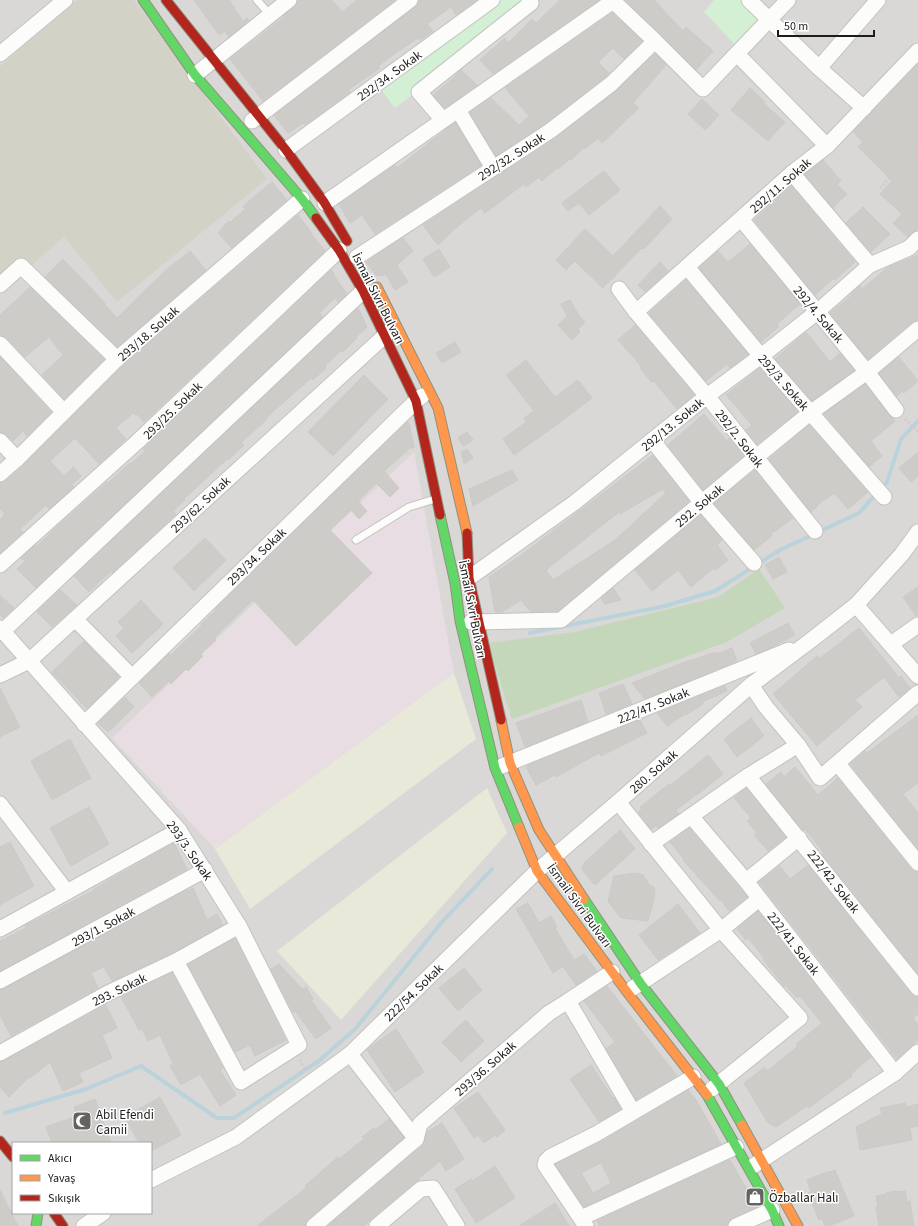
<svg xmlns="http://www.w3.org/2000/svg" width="918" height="1226" font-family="'Source Sans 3',sans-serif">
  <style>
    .residential { fill: #d9d8d6; fill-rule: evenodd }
    .industrial { fill: #e7dde2 }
    .construction { fill: #d2d2c6 }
    .farmland { fill: #e8e9d8 }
    .forest { fill: #c4d7bb }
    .park { fill: #d3efd4 }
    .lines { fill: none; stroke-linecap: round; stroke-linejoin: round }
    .stream { stroke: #bad3db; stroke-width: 4 }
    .building { fill: #ceccc9; stroke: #cdcac6; fill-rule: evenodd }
    .lane-casing { stroke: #c3c2c0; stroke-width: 9 }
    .street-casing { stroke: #c3c2c0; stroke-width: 17 }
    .fast-casing { stroke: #90927e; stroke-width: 11 }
    .slow-casing { stroke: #90927e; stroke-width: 11 }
    .jam-casing { stroke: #90927e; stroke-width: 11 }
    .path { stroke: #d4c8c6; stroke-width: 2.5; stroke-dasharray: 2 2; stroke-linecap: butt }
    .lane { stroke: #fcfcfb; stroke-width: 7 }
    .street { stroke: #fcfcfb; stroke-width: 15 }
    .fast { stroke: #63d668; stroke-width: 9 }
    .slow { stroke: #ff974d; stroke-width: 9 }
    .jam { stroke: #b3261e; stroke-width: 9 }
    .labels { text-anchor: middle; stroke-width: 3; stroke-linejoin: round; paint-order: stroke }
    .street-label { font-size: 13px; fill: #1c1c1c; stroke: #fff }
    .poi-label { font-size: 13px; fill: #1c1c1c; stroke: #fff; text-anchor: start }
  </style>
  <rect width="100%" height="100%" fill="#eae8e4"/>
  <path class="residential" d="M0,0H918V1226H0ZM13,1143H151V1213H13Z"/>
  <path class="industrial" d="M414,452L454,673L215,849L112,738Z"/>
  <path class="construction" d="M78,0H134L267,179L117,302L64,237L0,293V66Z"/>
  <g class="farmland">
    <path d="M454,673L476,739L250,909L215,849Z"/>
    <path d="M487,788L507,833L341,1020L277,951Z"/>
  </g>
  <path class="forest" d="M759,569L785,608L727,642L512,719L488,643L575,632L718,597Z"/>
  <g class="park">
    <path d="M493,0H529L531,3L395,108L379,87Z"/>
    <path d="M714,0H745L768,22L741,51L704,12Z"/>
  </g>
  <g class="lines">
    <g class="stream">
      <path d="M881,489L887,482L901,439L918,421"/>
      <path d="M530,633L665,606L715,591L780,550L859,513L876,494"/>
      <path d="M5,1113L86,1089L141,1066L217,1118H234L320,1060L356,1028L442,922L492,869"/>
    </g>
  </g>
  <g class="building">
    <path d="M194,0H229L243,21L247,18L249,20L229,37L225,31L219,35Z"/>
    <path d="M298,0H332L342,12L357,0H395L263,101L230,59L284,17L283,16L295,7L297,4Z"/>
    <path d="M419,0H477L456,15L451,7L427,24L433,31L420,40L418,38L390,57L378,66L380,68L348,90L350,92L305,125L303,123L288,133L274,115L415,7L418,4Z"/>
    <path d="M560,0H599L493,74L480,60L505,38L508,43L532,19L536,23Z"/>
    <path d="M625,0H654L683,31L686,27L713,51L696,70Z"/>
    <path d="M612,13L642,41L624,59L613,48L598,62L609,73L605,77L545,124L496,156L470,112L491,98L519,125L529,116L505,88Z"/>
    <path d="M655,54L666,65L633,103L639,108L602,143L598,138L585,149L584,147L571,160L570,159L558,169L557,168L542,181L539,177L526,187L524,184L485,213L481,208L452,231H453L438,245L423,225L555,138L616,91Z"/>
    <path d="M918,64V230L912,232L908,237L893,223L902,214L880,194L892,181L858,147L863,142L853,132Z"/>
    <path d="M461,70L477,85L445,108L433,95L451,80Z"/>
    <path d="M750,88L765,102L764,104L785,122L768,141L731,110Z"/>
    <path d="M702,99L719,115L705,130L688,114Z"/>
    <path d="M454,123H455L481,165L375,234L362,215L350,223L339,204L395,165L397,168Z"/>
    <path d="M823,160L841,181L837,184L847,194L833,208L805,174Z"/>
    <path d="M604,171L620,190L589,215L579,203L568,211L562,203Z"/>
    <path d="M272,182L287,200L232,248L218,233L229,221L231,222L245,209L243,206Z"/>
    <path d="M791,186L855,262L835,280L834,278L815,295L754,220Z"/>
    <path d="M660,206L672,219L644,249L642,248L603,288L575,261L566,270L556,260L585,229L613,256Z"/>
    <path d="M863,207L890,234L871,252L846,223Z"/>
    <path d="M298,215L311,232H310L325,251L144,422L137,414L136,415L133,413L116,428L126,439L99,464L75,438L50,461L64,476L73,467L81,476L72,485L74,487L49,509L46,505L20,529L23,532L0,553V519L5,514L0,509V483L6,481L23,466L123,366Z"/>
    <path d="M403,238L413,251L397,265L408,282L395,290L386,274L382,276L376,275L366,262Z"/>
    <path d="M750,244L800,304L777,324L779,327L761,342L699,268L718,251L728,262Z"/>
    <path d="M439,249L450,267L434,277L423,259Z"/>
    <path d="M190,251L206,270L117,347L45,277L63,259L105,303L104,304L117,318L165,271Z"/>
    <path d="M918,255V320L912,322L868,359L830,313L852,295L851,294L860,286L862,289L888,267Z"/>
    <path d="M660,262L668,271L645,292L638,285Z"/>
    <path d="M331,270L334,273L333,274L346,293V295L338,302L335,298L319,313L323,317L36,588L17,569L25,561L21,558L35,545L37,546L62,522L107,482L108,483L130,463L131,464L145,451L143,449Z"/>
    <path d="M686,280L748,354L730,368L727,364L706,381L649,313Z"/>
    <path d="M30,287L104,359L64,399L42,375L63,355L49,337L25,357L7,338L0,335V315Z"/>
    <path d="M570,300L580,317L585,322L578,329L580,332L572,340L558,325L567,316L561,304Z"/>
    <path d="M358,308L367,327L356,337L357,338L343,352L341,350L325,366L326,368L313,380L311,378L267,417L268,418L241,443L244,445L228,460L227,459L184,499L185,500L173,511L176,514L112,573L111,571L89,592L74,576Z"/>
    <path d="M635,325L694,395L677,409L654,381L652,383L641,369L642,368L632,355L618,340Z"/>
    <path d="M806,332L830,362L840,353L854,370L812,401L775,359Z"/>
    <path d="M455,342L461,352L442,363L436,353Z"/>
    <path d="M0,357L51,412L27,436L23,431L13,441L6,435L0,432Z"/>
    <path d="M899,357L918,381L904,393L902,391L897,396L879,373Z"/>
    <path d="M526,360L555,397L578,380L592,398L559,423L514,455L503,439L526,422L524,418L534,411L506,375Z"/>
    <path d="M760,368L798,412L757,444L746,430L752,425L726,395Z"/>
    <path d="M364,375L388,399L333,456L308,432Z"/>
    <path d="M865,384L889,415L895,421L871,441L882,456L869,467L824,414Z"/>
    <path d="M704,414L727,441L729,438L743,456L703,490L668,445Z"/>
    <path d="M407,422L409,423L414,447L412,449L411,447L384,471L399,488L390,497L376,483L358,501L367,511L359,519L351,510L330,530L372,573L296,646L253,600L214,638L216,640L201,654L203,656L188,671L186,669L171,684L169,681L152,697L139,683L169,653L171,655L202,625L201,624L216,610L215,609Z"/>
    <path d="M809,425L868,492L848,509L834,493L816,506L817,507L811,512L769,459Z"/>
    <path d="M467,432L473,440L463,446L458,438Z"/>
    <path d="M467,449L473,458L464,464L461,452Z"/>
    <path d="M918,452V476L911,482L899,468Z"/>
    <path d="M653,455L689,501L558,611L531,612L521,600L502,612H495L489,577L520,556ZM663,489L666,493L615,540L553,580L546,570L619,512L620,514Z"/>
    <path d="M512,470L518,480L473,506L469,489Z"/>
    <path d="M755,470L793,518L771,534L772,536L754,550L714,504Z"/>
    <path d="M701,515L722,540L717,545L728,560L715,570L714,568L691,587L678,570L652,591L635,570Z"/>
    <path d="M205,538L226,560L194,591L173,568Z"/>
    <path d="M779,557L787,572L773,579L765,565Z"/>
    <path d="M918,587V616H916L903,597Z"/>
    <path d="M613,588L621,600L605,604L601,598Z"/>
    <path d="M60,590L77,605L52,627L37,612Z"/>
    <path d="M0,595L14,608L3,618L0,615Z"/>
    <path d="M141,600L163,624L132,653L116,636L124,628L118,622Z"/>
    <path d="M788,623L795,635L772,647L756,654L750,643Z"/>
    <path d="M859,628L899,678L901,676L910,688L899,697L884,677L855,700L862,707L817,746L773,694L817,656L820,658Z"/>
    <path d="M84,641L119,677L87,709L52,672Z"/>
    <path d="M732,648L737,661L645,699L632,683L690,660V661L716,652L717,654Z"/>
    <path d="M623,684L632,704L606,714L599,693Z"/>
    <path d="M725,686L727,691L702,702L703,704L686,715L685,714L667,726L657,713Z"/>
    <path d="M0,688L20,727L0,737Z"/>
    <path d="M125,697L134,707L108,732L98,723Z"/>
    <path d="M581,700L588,722L525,747L516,723Z"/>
    <path d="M918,715V783L903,794L918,813V849L850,764L865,751L867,753Z"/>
    <path d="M751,718L764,736L737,757L724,739Z"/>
    <path d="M640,720L647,733L601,756L599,753L556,777L555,775L536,785L526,767L531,764Z"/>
    <path d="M70,739L91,778L52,800L31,761Z"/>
    <path d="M708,755L723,774L697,795V794L676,810L679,814L658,828L656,826L651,829L638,812L642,809L640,807L669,784L671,785Z"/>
    <path d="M795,767L818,795L838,778L911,869L914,871L918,872V974L822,854L824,853L821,849L805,829L803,830L766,784L781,772L784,777Z"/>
    <path d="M746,788L786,837L768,851L754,835L757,833L747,821L751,818L734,798Z"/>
    <path d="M89,807L109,844L71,866L50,828Z"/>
    <path d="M689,828L747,897L729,911L721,900L720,901L683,860L684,859L670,842Z"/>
    <path d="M620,830L635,849L595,885L582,870L584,863Z"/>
    <path d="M10,842L34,886L0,905V847Z"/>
    <path d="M174,843L187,869L0,971V941L26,928L25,926L35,920V921L79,898L94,890V889L107,882V881L120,874Z"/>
    <path d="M808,865L911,994L914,996L918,997V1014L913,1018L918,1024V1040L897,1059L759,882L780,866L790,879Z"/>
    <path d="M636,873L643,875L650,886L654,887L655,893L654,899L648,921L622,918L620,917L608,901L614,876Z"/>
    <path d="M193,888L207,920L217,914L223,925L172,953L112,981L104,967L91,973L98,988L11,1036L0,1015V990L4,989L180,894Z"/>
    <path d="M528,903L539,923L551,916L557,927L555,928L574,960L584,954L597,971L576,985L563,966L553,973L516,909Z"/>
    <path d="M678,904L700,933L658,960L639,935Z"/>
    <path d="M758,911L871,1057L851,1074L852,1076L809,1108L807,1106L776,1127L768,1123L744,1083L765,1067L767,1071L798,1046L796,1044L822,1023L800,996L797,998L786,986H784L763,959L764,958L748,938L746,940L737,929Z"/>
    <path d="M235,938L286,1040L255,1056L250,1045L235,1052L188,965Z"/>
    <path d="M279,964L302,989L306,987L313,999L311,1000L331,1028L316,1039L295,1011L293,1012L271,969Z"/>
    <path d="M464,968L482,990L458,1011L439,988Z"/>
    <path d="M172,973L223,1068L220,1070L236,1095L220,1106L200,1074L181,1085L170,1066L173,1064L160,1035L148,1041L142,1029L139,1030L121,997Z"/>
    <path d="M607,986L677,1076L636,1100L606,1049L615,1042L584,1001Z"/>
    <path d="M106,1005L117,1028L102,1035L112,1058L79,1073L83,1082L63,1091L50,1062L30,1078L29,1077L9,1097L0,1087V1062L4,1061Z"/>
    <path d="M466,1020L484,1041L461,1062L442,1042Z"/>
    <path d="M396,1029L424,1072L395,1092L367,1050L373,1045Z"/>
    <path d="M591,1065L613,1098L614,1097L621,1109L599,1122L570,1079Z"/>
    <path d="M688,1090L696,1100L721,1144L584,1207L555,1164L601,1142ZM601,1163L611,1183L593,1193L581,1173Z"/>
    <path d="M478,1092L505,1130L497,1137L495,1135L484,1143L478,1135L474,1138L454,1108Z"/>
    <path d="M160,1097L181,1135L151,1151V1143H139L125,1117Z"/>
    <path d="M95,1099L111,1143H52L46,1127L77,1116L74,1107Z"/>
    <path d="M905,1103L906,1107L918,1104V1126L910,1128L912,1140L860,1150L856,1127L882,1114L880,1108Z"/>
    <path d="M389,1119L404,1138L308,1219L306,1223L305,1226H257L306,1188L305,1186L338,1157L339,1159L364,1139L362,1137L374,1128L375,1130Z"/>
    <path d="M442,1123L464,1159L446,1171L440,1161L418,1179L419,1181L415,1182L379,1212L364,1226H328L422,1146L424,1142L427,1132Z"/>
    <path d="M730,1160L757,1207L732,1218L729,1221L727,1226H600L597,1221Z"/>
    <path d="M495,1166L515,1198L476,1223L455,1189L471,1179L472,1181Z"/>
    <path d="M835,1170L854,1216L829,1226H825L822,1218L819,1220L808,1193L811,1192L807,1180L830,1171V1172Z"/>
    <path d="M0,1190L18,1226H0Z"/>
    <path d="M896,1191V1192L905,1191L907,1202L910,1201L914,1226H879L876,1207H878L876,1196L886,1194V1193Z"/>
    <path d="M555,1203L569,1226H519Z"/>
  </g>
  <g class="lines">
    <defs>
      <g id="lane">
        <path d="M257,0L270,15"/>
        <path d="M356,540L409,507L435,499"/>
      </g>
      <g id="street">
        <path d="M612,0L655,41L703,89L788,0"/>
        <path d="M749,0L819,68L864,108"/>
        <path d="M0,54L65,0"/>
        <path d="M737,54L827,146"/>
        <path d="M819,68L878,0"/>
        <path d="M195,75L289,0"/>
        <path d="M458,110L493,168"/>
        <path d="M443,120L419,92L531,3L529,0"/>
        <path d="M252,121L410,0"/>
        <path d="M286,150L492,0"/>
        <path d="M792,173L870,265"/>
        <path d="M325,203L613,1"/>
        <path d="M741,219L867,372L896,410"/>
        <path d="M357,257L550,131L611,84L655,41"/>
        <path d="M687,267L761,356L884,497"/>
        <path d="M0,285L21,266L117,359"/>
        <path d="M619,289L636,312L707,396L815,531"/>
        <path d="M636,312L792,173L827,146L918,51"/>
        <path d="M0,344L64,412"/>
        <path d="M652,440L702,503L754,563"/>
        <path d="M0,441L17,459"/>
        <path d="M0,474L17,459L117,359L302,199"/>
        <path d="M0,565L137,442L339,250"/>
        <path d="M469,578L574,503L707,396L761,356L817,312L870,265L909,248L918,239"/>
        <path d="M856,605L918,676"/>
        <path d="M75,619L132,677"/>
        <path d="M471,622L561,620L755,458L810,413L867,372L918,329"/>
        <path d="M0,628L179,830L239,926L299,1045L241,1082L176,961"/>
        <path d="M3,631L363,291"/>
        <path d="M891,644L918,625"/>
        <path d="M0,675L29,661L391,330"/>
        <path d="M751,685L766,707L798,745"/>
        <path d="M84,724L416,401L422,396"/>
        <path d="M838,764L918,863"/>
        <path d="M502,766L789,650"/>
        <path d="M748,776L918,988"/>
        <path d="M618,802L721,930L633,988"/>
        <path d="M0,804L67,892"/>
        <path d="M691,816L746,881L895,1073"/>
        <path d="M651,844L748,776L798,745L820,778L918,693"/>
        <path d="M746,881L799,838"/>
        <path d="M0,929L179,830"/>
        <path d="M0,981L205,870"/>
        <path d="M568,1001L612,972"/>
        <path d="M0,1053L108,993L176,961L239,926"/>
        <path d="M350,1054L416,1139"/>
        <path d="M712,1089L800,1018L721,930L759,899"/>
        <path d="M753,1166L895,1073L918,1052"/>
        <path d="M151,1180L236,1137L350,1054L537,871L618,802L751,685L810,641L856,605L902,554L918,532"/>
        <path d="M581,1218L736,1147"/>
        <path d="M84,1226L103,1213"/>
        <path d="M314,1226L416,1139L420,1124L549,1013L568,1001L633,1112"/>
        <path d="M377,1226L421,1189L433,1188L457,1226"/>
        <path d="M586,1226L545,1165L546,1161L550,1157L596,1134L693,1077"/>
        <path d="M736,1226L772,1210"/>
      </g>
      <g id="fast">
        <path d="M143,0L195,75L302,199L316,218"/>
        <path d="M440,515L455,583L460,621L495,768L519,827"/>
        <path d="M584,899L641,984L719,1084L742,1125"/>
        <path d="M707,1095L772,1210L779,1226"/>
        <path d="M36,1226L38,1213"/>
      </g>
      <g id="slow">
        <path d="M377,287L438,408L467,533"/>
        <path d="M501,720L510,763L539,830L584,899"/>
        <path d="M519,827L537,871L627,992L707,1095"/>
        <path d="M742,1125L798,1226"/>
      </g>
      <g id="jam">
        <path d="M166,0L286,150L324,202L347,241"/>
        <path d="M316,218L339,250L363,291L416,401L440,515"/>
        <path d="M467,533L469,578L501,720"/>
        <path d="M0,1141L13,1157"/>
        <path d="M54,1213L63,1226"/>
      </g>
    </defs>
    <use href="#lane" class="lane-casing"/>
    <use href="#street" class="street-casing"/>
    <use href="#fast" class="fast-casing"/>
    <use href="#slow" class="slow-casing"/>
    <use href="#jam" class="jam-casing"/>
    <g class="path">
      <path d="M880,188L918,147"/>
      <path d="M905,419L918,431"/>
      <path d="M300,1060L306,1071"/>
    </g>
    <use href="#lane" class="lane"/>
    <use href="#street" class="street"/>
    <use href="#fast" class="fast"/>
    <use href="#slow" class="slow"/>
    <use href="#jam" class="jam"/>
  </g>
  <defs>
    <symbol id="mosque-square" viewBox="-11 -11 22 22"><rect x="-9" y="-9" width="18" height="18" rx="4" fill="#646362" stroke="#fff"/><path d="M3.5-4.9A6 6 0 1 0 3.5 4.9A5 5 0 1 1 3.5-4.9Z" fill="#fff"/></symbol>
    <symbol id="shop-square" viewBox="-11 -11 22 22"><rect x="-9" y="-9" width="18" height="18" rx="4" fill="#646362" stroke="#fff"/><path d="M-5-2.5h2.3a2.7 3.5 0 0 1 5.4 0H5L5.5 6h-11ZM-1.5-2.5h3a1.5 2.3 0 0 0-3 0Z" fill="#fff"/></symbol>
  </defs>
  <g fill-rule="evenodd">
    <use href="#mosque-square" x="71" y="1110" width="22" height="22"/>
    <use href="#shop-square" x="744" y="1186" width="22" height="22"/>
  </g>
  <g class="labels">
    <g class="street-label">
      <text transform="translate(389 75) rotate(-36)" y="5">292/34. Sokak</text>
      <text transform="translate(511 156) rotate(-33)" y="5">292/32. Sokak</text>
      <text transform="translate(780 185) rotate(-41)" y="5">292/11. Sokak</text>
      <text transform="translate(379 298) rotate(63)" y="5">İsmail Sivri Bulvarı</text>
      <text transform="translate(819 314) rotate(50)" y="5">292/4. Sokak</text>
      <text transform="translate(148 333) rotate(-41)" y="5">293/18. Sokak</text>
      <text transform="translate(784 382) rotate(49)" y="5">292/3. Sokak</text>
      <text transform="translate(172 410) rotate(-44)" y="5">293/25. Sokak</text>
      <text transform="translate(672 424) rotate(-39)" y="5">292/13. Sokak</text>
      <text transform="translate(740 438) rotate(52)" y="5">292/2. Sokak</text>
      <text transform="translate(200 504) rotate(-43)" y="5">293/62. Sokak</text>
      <text transform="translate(699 505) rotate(-40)" y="5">292. Sokak</text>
      <text transform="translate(256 556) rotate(-44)" y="5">293/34. Sokak</text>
      <text transform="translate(473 609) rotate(79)" y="5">İsmail Sivri Bulvarı</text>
      <text transform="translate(653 705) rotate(-22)" y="5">222/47. Sokak</text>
      <text transform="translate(653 771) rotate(-41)" y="5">280. Sokak</text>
      <text transform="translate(190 850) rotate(55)" y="5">293/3. Sokak</text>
      <text transform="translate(834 881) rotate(52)" y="5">222/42. Sokak</text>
      <text transform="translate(580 905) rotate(54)" y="5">İsmail Sivri Bulvarı</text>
      <text transform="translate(103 926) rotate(-28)" y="5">293/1. Sokak</text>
      <text transform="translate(794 943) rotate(52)" y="5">222/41. Sokak</text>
      <text transform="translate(119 989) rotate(-26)" y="5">293. Sokak</text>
      <text transform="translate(413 992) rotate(-44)" y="5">222/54. Sokak</text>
      <text transform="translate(485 1068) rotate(-41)" y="5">293/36. Sokak</text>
    </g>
    <g class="poi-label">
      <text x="96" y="1119">Abil Efendi<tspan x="96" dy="15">Camii</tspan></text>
      <text x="769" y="1202">Özballar Halı</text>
    </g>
  </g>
  <rect x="12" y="1142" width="140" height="72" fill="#ffffff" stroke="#a4a4a4"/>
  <rect x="20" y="1155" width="20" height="6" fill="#63d668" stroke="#a4a4a4"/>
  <text x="48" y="1162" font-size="12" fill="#1c1c1c">Akıcı</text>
  <rect x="20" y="1175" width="20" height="6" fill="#ff974d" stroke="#a4a4a4"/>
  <text x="48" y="1182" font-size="12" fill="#1c1c1c">Yavaş</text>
  <rect x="20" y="1195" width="20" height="6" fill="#b3261e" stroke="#a4a4a4"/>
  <text x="48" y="1202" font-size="12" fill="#1c1c1c">Sıkışık</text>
  <path d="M778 30v6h96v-6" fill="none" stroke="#1c1c1c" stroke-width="2"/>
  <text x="784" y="30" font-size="12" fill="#1c1c1c" stroke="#ffffff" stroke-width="3" paint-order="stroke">50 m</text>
</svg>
